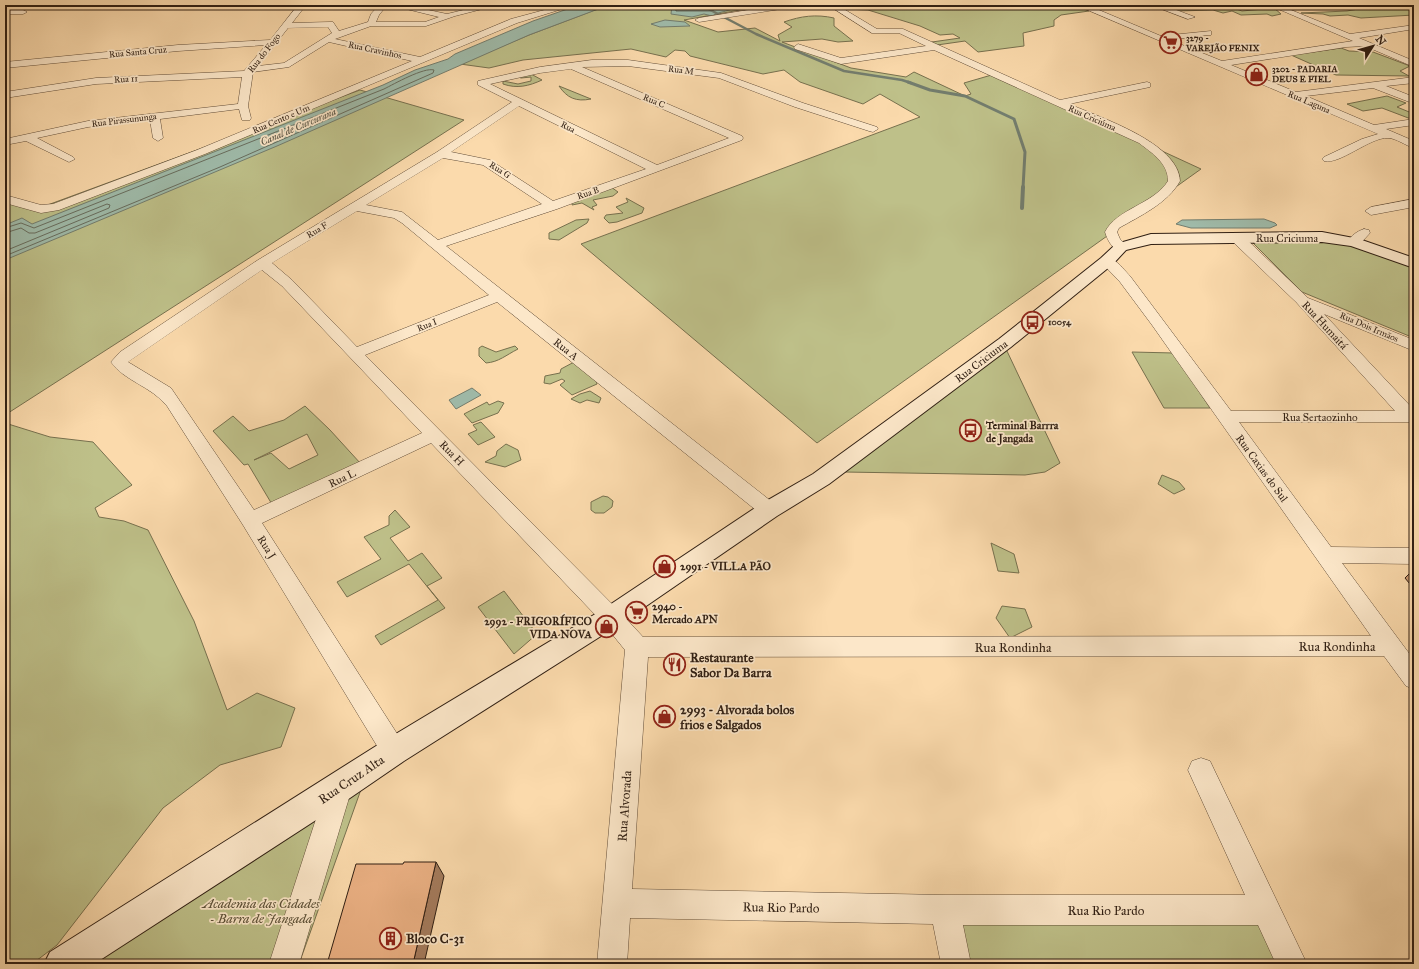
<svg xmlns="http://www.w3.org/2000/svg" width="1419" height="969" font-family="'IM FELL Great Primer',serif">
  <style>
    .green { fill: #bec089; stroke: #77704e; fill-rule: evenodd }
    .water { fill: #9fbbaa; stroke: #737d6e }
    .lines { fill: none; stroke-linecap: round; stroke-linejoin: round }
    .shore { stroke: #686d5e; stroke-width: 1 }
    .stream-far2 { stroke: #737d6e; stroke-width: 2.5 }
    .stream-far1 { stroke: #737d6e; stroke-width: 3 }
    .stream { stroke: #737d6e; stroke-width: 4 }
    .minor-casing { stroke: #634e39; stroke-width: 1 }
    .secondary-casing { stroke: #301f13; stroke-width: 2 }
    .minor { fill: #fce7c9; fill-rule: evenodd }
    .secondary { fill: #fce7c9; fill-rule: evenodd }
    .wall { fill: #c99771; stroke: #301f13 }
    .shaded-wall { fill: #a47b5c; stroke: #301f13 }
    .building { fill: #eab083; stroke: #301f13 }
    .labels { text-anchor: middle; stroke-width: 3.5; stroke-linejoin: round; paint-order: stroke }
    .far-poi-label { font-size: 9px; font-weight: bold; fill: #301f13; stroke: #fce7c9; text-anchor: start }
    .far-street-label { font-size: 9px; fill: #301f13; stroke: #fce7c9 }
    .far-water-label { font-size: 10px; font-style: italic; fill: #514e40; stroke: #fce7c9 }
    .street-label { font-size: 11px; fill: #301f13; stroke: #fce7c9 }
    .poi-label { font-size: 11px; font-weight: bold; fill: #301f13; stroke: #fce7c9; text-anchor: start }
    .near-street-label { font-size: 13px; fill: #301f13; stroke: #fce7c9 }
    .near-poi-label { font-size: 13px; font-weight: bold; fill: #301f13; stroke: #fce7c9; text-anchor: start }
    .near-park-label { font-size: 13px; font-style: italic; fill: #5b4f36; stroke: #fce7c9 }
  </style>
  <rect width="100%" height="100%" fill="#fbdaac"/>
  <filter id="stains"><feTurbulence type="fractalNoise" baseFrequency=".005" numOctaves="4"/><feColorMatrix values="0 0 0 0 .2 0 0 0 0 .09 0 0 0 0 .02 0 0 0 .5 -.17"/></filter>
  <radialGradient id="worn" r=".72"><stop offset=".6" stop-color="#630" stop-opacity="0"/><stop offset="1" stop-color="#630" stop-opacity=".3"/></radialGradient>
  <g class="green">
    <path d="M608,5H768L684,20L718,32L755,28L780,41L778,35L792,27L784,22C801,16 816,14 834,18V26L853,41L838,42L822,39L782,42L851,68L906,77L914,72L965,96L971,94L964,83L995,74L1201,169L817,443L581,244L920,117L880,94L863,104L800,82L784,70L763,74L690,56L685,51L675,50L666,57L631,49L523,60L489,68L460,64L529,35Z"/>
    <path d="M837,5H1073L1089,11L1061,15L1054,20V26L1023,33L1024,46L978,52L965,41L937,45L932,42L960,38L953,34L940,35L920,26L868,10L844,9Z"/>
    <path d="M1182,5H1235L1228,6L1242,11L1274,8L1281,14L1272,16L1267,14L1241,15L1232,11L1223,13L1213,10L1177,11L1170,8L1184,6Z"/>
    <path d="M1366,5L1380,7V5C1392,5 1403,9 1414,9V15L1361,18L1348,15L1330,16L1323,14L1301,13L1347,11L1364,8Z"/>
    <path d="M1341,48L1349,51L1373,52L1410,66L1400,71L1409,76L1336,75L1291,55L1284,56Z"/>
    <path d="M531,74L542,80C529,86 517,89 503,84V81L518,84L531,81V77L521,78L516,76Z"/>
    <path d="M559,86L591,99C576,102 567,98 559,86Z"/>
    <path d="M360,90L464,120L5,415V196L34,210Z"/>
    <path d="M1387,96L1406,103L1397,107L1414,114V119H1411L1382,108L1363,111L1347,104Z"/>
    <path d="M611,187L618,192L613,196L593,200L597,205L592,207L594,210L582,203L572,205V200Z"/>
    <path d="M626,198L644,208L642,213L617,222L609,223L604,218L606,215L623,213L616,207L628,202Z"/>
    <path d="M589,219L587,223L559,240L549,239V233L576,220Z"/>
    <path d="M1246,236L1347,238L1414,261V338L1302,292Z"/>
    <path d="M482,346L496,352L515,346L518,349C506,355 499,362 486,363L479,356V348Z"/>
    <path d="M1006,349L1060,463L1045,472L1025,475L844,472Z"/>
    <path d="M1132,352L1174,353L1210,408H1164Z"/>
    <path d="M576,361L595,375L597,384L572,395L560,385L565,381L562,379L550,384L544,383L545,376L560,373L561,369Z"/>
    <path d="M590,391L601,398L599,403L587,400L580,403L571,399L580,394Z"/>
    <path d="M498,401L504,403L498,413L472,423L464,414L487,402L489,405Z"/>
    <path d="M305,406L330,430L361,464L273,506L248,464L244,465L213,431L233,416L249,431L284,420ZM307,434L318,455L289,469L271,453L254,460Z"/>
    <path d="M481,422L495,437L478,445L468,434L477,430L473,425Z"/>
    <path d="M5,423L50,437L93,442L132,485L95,508L99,517L124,521L148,530L194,621L227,710L257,693L295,708L281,747L220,765L163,808L57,945L32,964H5Z"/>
    <path d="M506,444L518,450L521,460L505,467L485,462L496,456L497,451Z"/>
    <path d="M1162,475L1179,482L1185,489L1174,494L1158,484Z"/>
    <path d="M603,496L608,497L613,501L612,507L604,513H595L591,510V502Z"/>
    <path d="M395,510L410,527L390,538L408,561L422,553L442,578L427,586L445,608L381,645L375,636L438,600L409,564L347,597L337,582L381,559L364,537L389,525V516Z"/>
    <path d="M991,543L1014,554L1019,573L998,571Z"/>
    <path d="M504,591L537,634L514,654L478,607Z"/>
    <path d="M1002,606L1025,609L1032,627L1010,638L996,618Z"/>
    <path d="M364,781L299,964H76Z"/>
    <path d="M945,910H1267L1292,964H956Z"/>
  </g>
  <g class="water">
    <path d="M579,5H609L529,35L277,146L5,260V225L22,218L32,224L383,85L415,70L448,59L455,54L533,21Z"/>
    <path d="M672,5H737C730,13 721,10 712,16L704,14L692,17L671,14Z"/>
    <path d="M665,20L685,22L690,26L660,27L651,24Z"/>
    <path d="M1264,219L1275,223L1277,225L1270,228H1191L1176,224L1182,220Z"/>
    <path d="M472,388L481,395L456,409L449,400Z"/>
  </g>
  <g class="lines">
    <g class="shore">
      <path d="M675,5L676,11H712L718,7L732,5"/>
      <path d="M5,228L21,223L34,228L384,89C394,84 424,67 434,70L433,73L220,167L5,256"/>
      <path d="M5,233L21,228L29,233H35L107,204L110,205L109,208L5,251"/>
    </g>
    <path class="stream-far2" d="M701,5L756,34L844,71L902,80L911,83"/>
    <path class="stream-far1" d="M908,82L930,90L965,96L1014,119L1025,152L1023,188"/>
    <path class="stream" d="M1022,208L1023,187"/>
    <defs>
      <g id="minor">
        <path d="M298,5H306L292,23L330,22H333L339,31L368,22L371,14L379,5H387L379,15L376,22H425L439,17L390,5H405L447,14L484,5H498L455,16L426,26H371L335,39L420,57L511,19L563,5H575L517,23L205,154L59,210L41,213L5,203V195L41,205L53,204L197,150L412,61L329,42L289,67L253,72L248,106L251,118L250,120H242L239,109L160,119L163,138L158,141L153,138L150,120L88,127L37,138L73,157L75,159L69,162L26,141L5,145V139L88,121L238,104L242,77L96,84L5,98V92L96,78L244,71L266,45L178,51L5,68V62L178,45L270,40ZM328,27L332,33L284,63L258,66L288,28Z"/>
        <path d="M779,5H797L793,7L699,22L695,20L699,18Z"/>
        <path d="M828,5H837L877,29H903L1060,100L1147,82L1150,83V87L1069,104C1099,117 1179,143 1180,181C1168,203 1140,216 1119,228L1117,232L1120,239L1128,247L1126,250C1114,253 1108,242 1105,232C1116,209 1154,204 1168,181C1168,163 1152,153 1139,143L934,50L841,64L795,49L794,47L798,44L841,58L926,46L899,33H872Z"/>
        <path d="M1076,5H1087L1161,36L1211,31V35H1208L1170,40L1222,61L1353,41L1269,5H1327L1323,7L1291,10L1350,34L1414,25V29L1359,38L1414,61V67L1365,46L1346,47L1231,65L1296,92L1414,77V83L1386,86L1414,97V102L1412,103L1373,88L1306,96L1374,125L1414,119V125L1386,129L1414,141V148C1406,146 1396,138 1388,138C1370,137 1340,165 1324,161L1322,159L1324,157L1362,139L1378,134Z"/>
        <path d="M1151,5H1163L1195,17L1188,19Z"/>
        <path d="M5,10H23L27,12L23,14H5Z"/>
        <path d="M592,60H628L721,73L803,103L877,127L878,129L873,132L869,131L795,107L719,78L628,66L582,67L742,136L743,138L742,140L557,209L446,246L776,505L779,510L776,515L769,517L762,515L497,302L365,355L619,611L643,637L1371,636L1152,325L1120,282L1100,261L1102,258C1114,255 1122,268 1130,276L1231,411H1395L1296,302L1232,241L1230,238L1232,235H1242L1308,298L1414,340V351L1324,314L1414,410V422H1239L1331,547L1414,548V564L1342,563L1414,660V689L1406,686L1384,656L648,657L632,889L945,895H1245L1188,770L1192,761L1201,758L1210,761L1307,964H1276L1258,925H963L971,964H941L933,924L630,918L627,964H597L625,650L603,623L431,443L262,523L403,743L407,751L403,759L394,763L385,759L243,525L167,406C151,386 124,381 111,362L120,352L258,260L437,152L512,102L478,85V81L540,67ZM571,69L729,138L657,165L490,84L540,73ZM519,106L646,169L553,201L490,160L451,152ZM443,158L483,165L542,204L438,240L402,212L366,205ZM357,211L394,218L402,223L489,295L357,347L292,280L272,263ZM262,270L282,286L422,433L254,510L171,388L128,362Z"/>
        <path d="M1414,199V207L1371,215L1365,211L1371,207Z"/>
        <path d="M1364,229L1369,230L1370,233L1359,245H1349L1347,242C1351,236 1357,231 1364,229Z"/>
        <path d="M339,775L348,779L352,788L299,964H269L326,788L330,779Z"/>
      </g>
      <path id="secondary" d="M1322,232L1359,239L1414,258V268L1351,246L1322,242L1151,244L1126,250L1113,264L1011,347L829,484L777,516L620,624L404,761L350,798L94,964H44L50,952L384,741L602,610L761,504L813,474L999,339L1101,258L1116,244L1151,234Z"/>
    </defs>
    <use href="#minor" class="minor-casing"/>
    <use href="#secondary" class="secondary-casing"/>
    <use href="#minor" class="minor"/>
    <use href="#secondary" class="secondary"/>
  </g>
  <path class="wall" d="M1413,570H1414V589L1405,578Z"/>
  <path class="shaded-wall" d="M436,862L444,876L424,964H413Z"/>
  <path class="building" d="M404,862H436L413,964H327L356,864H403Z"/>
  <defs>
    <symbol id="supermarket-ring" viewBox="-11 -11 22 22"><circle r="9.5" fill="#fce7c9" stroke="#8f2418" stroke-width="1.5"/><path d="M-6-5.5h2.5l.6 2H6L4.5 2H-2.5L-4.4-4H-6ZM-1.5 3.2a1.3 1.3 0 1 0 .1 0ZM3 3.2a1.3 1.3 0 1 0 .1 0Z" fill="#8f2418"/></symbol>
    <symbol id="shop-ring" viewBox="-11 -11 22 22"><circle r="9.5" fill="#fce7c9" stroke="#8f2418" stroke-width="1.5"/><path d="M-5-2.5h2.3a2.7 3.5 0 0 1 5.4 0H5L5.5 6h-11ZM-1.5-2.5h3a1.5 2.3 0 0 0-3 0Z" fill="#8f2418"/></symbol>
    <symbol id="bus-ring" viewBox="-11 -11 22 22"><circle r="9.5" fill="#fce7c9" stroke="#8f2418" stroke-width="1.5"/><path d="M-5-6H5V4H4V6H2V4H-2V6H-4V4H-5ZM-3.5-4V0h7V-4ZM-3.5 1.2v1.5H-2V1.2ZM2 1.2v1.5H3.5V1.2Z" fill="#8f2418"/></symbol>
    <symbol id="restaurant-ring" viewBox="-11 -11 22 22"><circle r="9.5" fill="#fce7c9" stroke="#8f2418" stroke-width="1.5"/><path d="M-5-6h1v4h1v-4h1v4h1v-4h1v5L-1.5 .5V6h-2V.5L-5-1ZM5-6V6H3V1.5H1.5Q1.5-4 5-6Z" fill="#8f2418"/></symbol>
    <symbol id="building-ring" viewBox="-11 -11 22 22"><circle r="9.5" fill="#fce7c9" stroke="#8f2418" stroke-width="1.5"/><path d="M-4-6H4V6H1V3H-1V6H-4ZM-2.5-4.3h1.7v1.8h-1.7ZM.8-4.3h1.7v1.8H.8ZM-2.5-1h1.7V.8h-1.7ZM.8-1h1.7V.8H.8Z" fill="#8f2418"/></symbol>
  </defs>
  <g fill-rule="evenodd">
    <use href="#supermarket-ring" x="1158" y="30" width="25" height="25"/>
    <use href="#shop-ring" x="1244" y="62" width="25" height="25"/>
    <use href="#bus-ring" x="1020" y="310" width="25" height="25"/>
    <use href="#bus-ring" x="958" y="418" width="25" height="25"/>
    <use href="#shop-ring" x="652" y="554" width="25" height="25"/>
    <use href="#supermarket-ring" x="624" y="600" width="25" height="25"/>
    <use href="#shop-ring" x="594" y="614" width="25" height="25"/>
    <use href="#restaurant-ring" x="662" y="652" width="25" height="25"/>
    <use href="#shop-ring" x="652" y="704" width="25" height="25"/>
    <use href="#building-ring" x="378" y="926" width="25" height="25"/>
  </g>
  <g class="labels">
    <g class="far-poi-label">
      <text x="1186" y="41">3279 -<tspan x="1186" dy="10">VAREJÃO FENIX</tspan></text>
      <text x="1272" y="72">3202 - PADARIA<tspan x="1272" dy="10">DEUS E FIEL</tspan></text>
      <text x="1048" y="325">10054</text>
    </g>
    <g class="far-street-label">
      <text transform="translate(375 50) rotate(12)" y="3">Rua Cravinhos</text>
      <text transform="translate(138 52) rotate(-5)" y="3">Rua Santa Cruz</text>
      <text transform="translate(264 53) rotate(-52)" y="3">Rua do Fogo</text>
      <text transform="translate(681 70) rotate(7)" y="3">Rua M</text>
      <text transform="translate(126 79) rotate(-4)" y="3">Rua 11</text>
      <text transform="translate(654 101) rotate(23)" y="3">Rua C</text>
      <text transform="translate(1309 102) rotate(23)" y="3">Rua Laguna</text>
      <text transform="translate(1092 118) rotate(24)" y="3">Rua Criciúma</text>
      <text transform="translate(281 119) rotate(-23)" y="3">Rua Cento e Um</text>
      <text transform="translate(124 120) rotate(-7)" y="3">Rua Pirassununga</text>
      <text transform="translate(568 127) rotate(27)" y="3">Rua</text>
      <text transform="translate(500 170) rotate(32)" y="3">Rua G</text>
      <text transform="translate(588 193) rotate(-19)" y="3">Rua B</text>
      <text transform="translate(317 230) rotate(-31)" y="3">Rua F</text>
      <text transform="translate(427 325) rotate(-22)" y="3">Rua I</text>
      <text transform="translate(1369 327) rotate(23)" y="3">Rua Dois Irmãos</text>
    </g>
    <g class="far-water-label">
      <text transform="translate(298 126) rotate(-23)" y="4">Canal de Curcurana</text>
    </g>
    <g class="street-label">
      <text x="1287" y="242">Rua Criciuma</text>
      <text transform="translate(1325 325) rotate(47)" y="4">Rua Humaitá</text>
      <text transform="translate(566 349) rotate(38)" y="4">Rua A</text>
      <text transform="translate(981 361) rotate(-37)" y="4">Rua Criciuma</text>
      <text x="1320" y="421">Rua Sertaozinho</text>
      <text transform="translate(452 453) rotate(46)" y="4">Rua H</text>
      <text transform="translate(1262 468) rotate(54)" y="4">Rua Caxias do Sul</text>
      <text transform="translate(342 478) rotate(-25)" y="4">Rua L</text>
      <text transform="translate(267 547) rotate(58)" y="4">Rua J</text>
    </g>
    <g class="poi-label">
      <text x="986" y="429">Terminal Barrra<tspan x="986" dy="13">de Jangada</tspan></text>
      <text x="680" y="570">2991 - VILLA PÃO</text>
      <text x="652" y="610">2940 -<tspan x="652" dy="13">Mercado APN</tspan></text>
      <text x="592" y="625" text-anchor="end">2992 - FRIGORÍFICO<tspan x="592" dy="13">VIDA NOVA</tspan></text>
    </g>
    <g class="near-street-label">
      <text x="1337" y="651">Rua Rondinha</text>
      <text x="1013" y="652">Rua Rondinha</text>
      <text transform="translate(351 779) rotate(-34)" y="5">Rua Cruz Alta</text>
      <text transform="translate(624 806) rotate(-86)" y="5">Rua Alvorada</text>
      <text transform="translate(781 907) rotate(1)" y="5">Rua Rio Pardo</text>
      <text x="1106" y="915">Rua Rio Pardo</text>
    </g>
    <g class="near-poi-label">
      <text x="690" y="662">Restaurante<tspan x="690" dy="15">Sabor Da Barra</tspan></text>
      <text x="680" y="714">2993 - Alvorada bolos<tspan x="680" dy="15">frios e Salgados</tspan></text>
      <text x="406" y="943">Bloco C-31</text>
    </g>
    <g class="near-park-label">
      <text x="261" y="908">Academia das Cidades<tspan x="261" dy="15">- Barra de Jangada</tspan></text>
    </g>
  </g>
  <rect width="1419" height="969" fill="none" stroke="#fbdaac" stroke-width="20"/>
  <rect x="6" y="6" width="1407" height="957" fill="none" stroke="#301f13" stroke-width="2"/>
  <rect x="10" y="10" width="1399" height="949" fill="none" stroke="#301f13"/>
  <g transform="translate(1373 46) rotate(53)" stroke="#fce7c9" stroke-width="3" paint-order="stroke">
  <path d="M0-3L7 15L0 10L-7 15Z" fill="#301f13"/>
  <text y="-6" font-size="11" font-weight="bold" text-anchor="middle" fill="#301f13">N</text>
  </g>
  <rect width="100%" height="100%" filter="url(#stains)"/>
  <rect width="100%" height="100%" fill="url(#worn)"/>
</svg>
